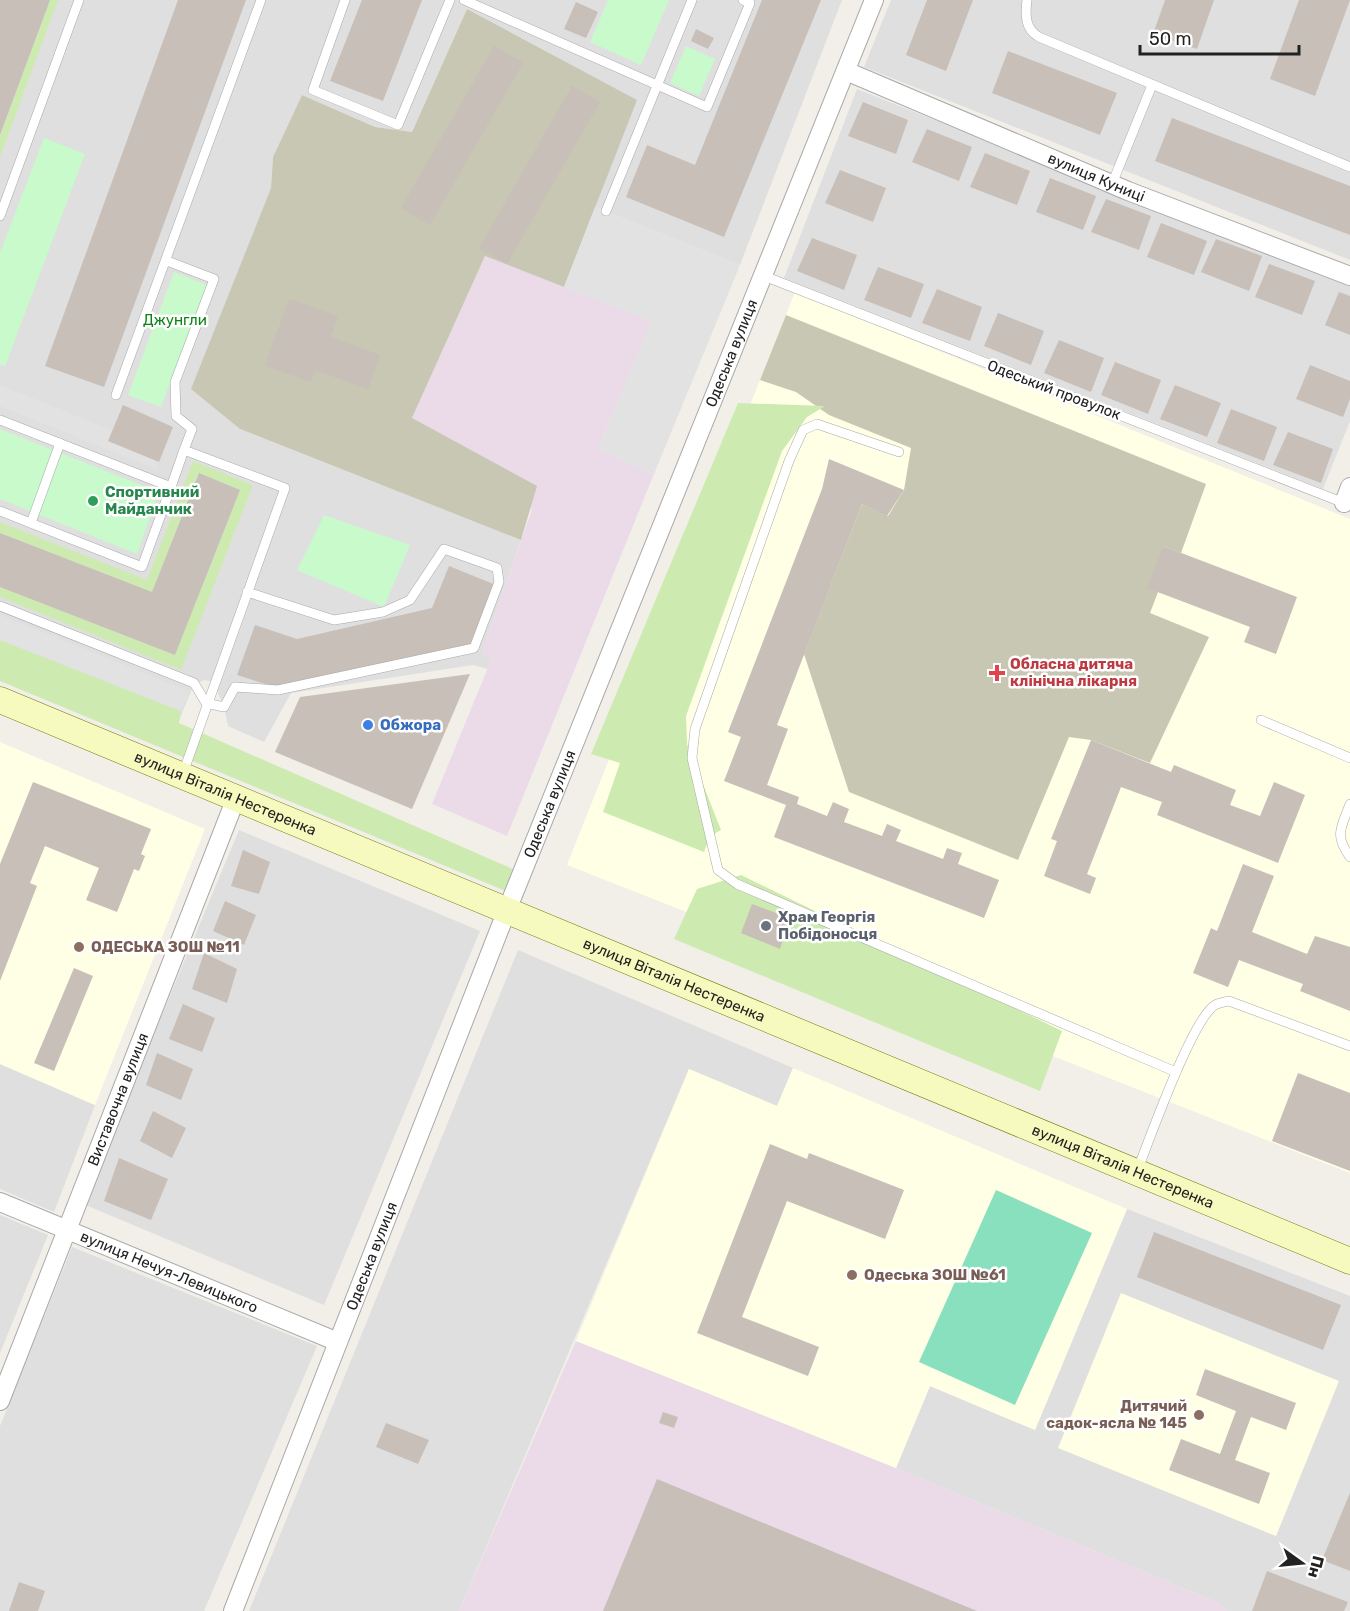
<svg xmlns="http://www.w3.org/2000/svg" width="1350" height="1611" font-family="Rubik,sans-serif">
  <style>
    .residential { fill: #e0dfdf }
    .industrial { fill: #ebdbe8 }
    .education { fill: #ffffe5 }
    .construction { fill: #c7c7b4 }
    .grass { fill: #cdebb0 }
    .park { fill: #c8facc }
    .pitch { fill: #88e0be }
    .parking { fill: #e2e2e2 }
    .building { fill: #c7bfb8 }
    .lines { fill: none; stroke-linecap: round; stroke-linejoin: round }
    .service-casing { stroke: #a9a9a9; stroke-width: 10 }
    .minor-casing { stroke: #a9a9a9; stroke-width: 20 }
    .secondary-casing { stroke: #707d05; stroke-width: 27 }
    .service { stroke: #fff; stroke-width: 9 }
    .minor { stroke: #fff; stroke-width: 18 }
    .secondary { stroke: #f7fabf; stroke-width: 26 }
    .leisure-dot { fill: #2e9e5b; stroke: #fff; stroke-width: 2 }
    .health-dot { fill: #e0444e; stroke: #fff; stroke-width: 2 }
    .shop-dot { fill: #3f7fe0; stroke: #fff; stroke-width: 2 }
    .worship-dot { fill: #6b7280; stroke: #fff; stroke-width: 2 }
    .education-dot { fill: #8d6e63; stroke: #fff; stroke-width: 2 }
    .labels { text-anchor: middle; stroke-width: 5; stroke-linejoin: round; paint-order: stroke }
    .street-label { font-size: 15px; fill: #222; stroke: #fff }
    .park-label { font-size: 15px; fill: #0c8416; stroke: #fff }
    .leisure-label { font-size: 15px; font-weight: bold; fill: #27864d; stroke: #fff; text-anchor: start }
    .health-label { font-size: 15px; font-weight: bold; fill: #be3a42; stroke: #fff; text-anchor: start }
    .shop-label { font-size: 15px; font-weight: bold; fill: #366cbe; stroke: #fff; text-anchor: start }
    .worship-label { font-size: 15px; font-weight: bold; fill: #5b616d; stroke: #fff; text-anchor: start }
    .education-label { font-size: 15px; font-weight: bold; fill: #785e54; stroke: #fff; text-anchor: start }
  </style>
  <rect width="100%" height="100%" fill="#f2efe9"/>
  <g class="residential">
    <path d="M0,0H842L740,265L595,207L636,100L467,9L412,132L375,127L302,95L273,157L271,188L192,389L240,429L521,540L482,653L492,657L488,669L473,665L291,693L264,742L228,726L224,707L213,682L205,680L194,684L178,723L0,653Z"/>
    <path d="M891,0H1350V260L864,67Z"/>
    <path d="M857,89L1350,286V421L1323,489L784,278Z"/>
    <path d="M239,830L480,931L324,1305L83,1204Z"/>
    <path d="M518,950L793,1068L777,1106L689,1069L459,1611H249Z"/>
    <path d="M0,1064L95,1105L54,1212L0,1189Z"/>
    <path d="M1127,1209L1350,1296V1611H1229L1214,1601L896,1468L930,1386L1035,1430Z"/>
    <path d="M0,1215L48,1235L0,1353Z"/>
    <path d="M72,1247L317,1346L204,1611H0V1426Z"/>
  </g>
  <g class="industrial">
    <path d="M485,256L652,321L598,449L654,474L507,836L432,804L492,658L482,653L532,509L412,418Z"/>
    <path d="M576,1341L896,1468L1214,1601L1229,1611H459Z"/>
  </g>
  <g class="education">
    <path d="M795,292L1350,519V1173L567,865Z"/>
    <path d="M0,742L205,829L95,1105L0,1064Z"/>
    <path d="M793,1068L1127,1209L1035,1430L930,1386L896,1468L576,1341L689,1069L777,1106Z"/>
    <path d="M1121,1293L1339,1381L1276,1536L1058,1448Z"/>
  </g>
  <g class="construction">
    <path d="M467,9L637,100L564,287L485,256L412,418L537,486L521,540L240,429L191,389L271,188L273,157L302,95L375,127L412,132Z"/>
    <path d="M786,315L1206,484L1181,553L1163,546L1158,592L1150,613L1209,637L1150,763L1091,740L1069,737L1018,860L849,792L804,654L862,504L888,516L904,490L911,448L829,415L796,392L760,380Z"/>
  </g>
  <g class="grass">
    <path d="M50,0H58L0,157V136Z"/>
    <path d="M738,403L825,406L807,417L782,451L686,716L687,744L721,830L710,836L704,852L603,812L620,763L591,754Z"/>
    <path d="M193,461L253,485L181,670L0,597V587L175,655L240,490L198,474L152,592L0,533V522L147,580Z"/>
    <path d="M0,640L181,711L179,723L522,873L508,892L0,681Z"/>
    <path d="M741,875L1062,1031L1040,1091L674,939L697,889Z"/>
  </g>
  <g class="park">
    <path d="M608,0H669L641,65L590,42Z"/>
    <path d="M686,46L715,59L699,96L670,83Z"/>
    <path d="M44,138L85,154L5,366L0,364V253Z"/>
    <path d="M174,272L207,285L161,407L128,395Z"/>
    <path d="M0,429L159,492L137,554L0,499Z"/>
    <path d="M324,515L410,545L384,607L297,570Z"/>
  </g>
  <path class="pitch" d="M996,1190L1092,1233L1015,1405L919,1362Z"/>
  <g class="parking">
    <path d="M595,207L740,265L654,474L598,449L651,321L564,287Z"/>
    <path d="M0,385L112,430L108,441L159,462L156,469L0,406Z"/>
    <path d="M0,615L189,691L181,711L0,640Z"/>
  </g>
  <g class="building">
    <path d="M0,0H50L0,135Z"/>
    <path d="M178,0H246L104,387L45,366Z"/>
    <path d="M362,0H422L383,101L330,81Z"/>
    <path d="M762,0H821L724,237L626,197L647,145L695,165Z"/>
    <path d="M927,0H973L946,71L906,55Z"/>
    <path d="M1165,0H1214L1197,49L1153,34Z"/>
    <path d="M1299,0H1350L1315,96L1270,79Z"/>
    <path d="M576,2L598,12L586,38L564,29Z"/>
    <path d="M696,29L714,38L708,49L691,41Z"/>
    <path d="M494,46L523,63L430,225L401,208Z"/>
    <path d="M1008,51L1117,93L1100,135L992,93Z"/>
    <path d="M572,86L600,102L507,264L479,248Z"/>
    <path d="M863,102L908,120L896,154L848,136Z"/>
    <path d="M1172,118L1350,186V235L1155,161Z"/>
    <path d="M927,129L972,147L959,181L912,162Z"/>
    <path d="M985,153L1030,171L1017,205L970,187Z"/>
    <path d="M840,170L886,188L873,222L825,203Z"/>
    <path d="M1050,178L1096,196L1083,230L1036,212Z"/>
    <path d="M1106,199L1151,216L1139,250L1091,232Z"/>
    <path d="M1161,223L1207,241L1194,275L1147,257Z"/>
    <path d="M812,238L857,255L844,290L797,271Z"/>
    <path d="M1216,239L1262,256L1249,291L1201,272Z"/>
    <path d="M1269,264L1315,281L1302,315L1255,297Z"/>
    <path d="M878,267L924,284L911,318L864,300Z"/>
    <path d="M937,289L982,307L970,341L922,323Z"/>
    <path d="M1339,292L1350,296V335L1325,325Z"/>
    <path d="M289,299L338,316L331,337L380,355L368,389L315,370L311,382L265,366Z"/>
    <path d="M998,313L1044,331L1031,365L984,346Z"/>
    <path d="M1059,340L1104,358L1091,392L1044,373Z"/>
    <path d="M1115,362L1161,380L1148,414L1101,395Z"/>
    <path d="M1310,365L1350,381V399L1343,417L1296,399Z"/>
    <path d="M1175,385L1221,403L1207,437L1160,419Z"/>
    <path d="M123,405L173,427L159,462L108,441Z"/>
    <path d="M1231,409L1277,427L1264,461L1217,443Z"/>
    <path d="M1288,432L1333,449L1321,483L1273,465Z"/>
    <path d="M829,459L904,490L887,516L862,504L777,725L788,729L767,785L799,797L797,804L827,816L833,802L849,809L844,822L882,836L887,824L901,830L896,841L943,859L947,848L962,853L958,864L999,880L984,918L774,837L786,805L724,781L741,737L728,732L822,489Z"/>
    <path d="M199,473L240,490L175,655L0,587V533L152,592Z"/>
    <path d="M1163,546L1297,597L1276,654L1244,642L1250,627L1147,588Z"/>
    <path d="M449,566L496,585L472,648L278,688L237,675L255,625L297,639L432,608Z"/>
    <path d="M470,674L412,809L275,752L300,697Z"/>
    <path d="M1091,740L1171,772L1174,765L1236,790L1230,805L1260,816L1274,782L1305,795L1278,863L1157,815L1162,802L1121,787L1087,874L1096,878L1090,894L1044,876L1057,841L1051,839Z"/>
    <path d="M33,782L151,829L141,854L145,856L139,871L134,869L117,912L86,900L99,868L45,846L30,883L37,886L0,981V864Z"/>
    <path d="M243,850L270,862L259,894L231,886Z"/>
    <path d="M1243,864L1274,876L1252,932L1307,954L1315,936L1350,947V1011L1300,991L1303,984L1239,960L1228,987L1193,973L1211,928L1217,931Z"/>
    <path d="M225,901L256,915L244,945L213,931Z"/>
    <path d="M752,904L790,918L780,949L741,933Z"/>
    <path d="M204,953L237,969L227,1003L192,989Z"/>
    <path d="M74,968L93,976L54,1071L34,1063Z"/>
    <path d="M183,1004L215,1018L202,1052L169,1039Z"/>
    <path d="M157,1053L193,1069L181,1100L146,1085Z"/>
    <path d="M1298,1073L1350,1093V1171L1272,1141Z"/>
    <path d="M153,1111L186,1128L172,1158L140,1141Z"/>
    <path d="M770,1144L807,1159L809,1153L904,1190L885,1239L787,1201L742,1317L819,1347L808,1376L697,1333Z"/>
    <path d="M119,1158L168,1179L151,1220L104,1201Z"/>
    <path d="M1154,1232L1341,1305L1323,1350L1137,1277Z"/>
    <path d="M1205,1369L1296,1403L1286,1430L1251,1417L1235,1460L1270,1473L1259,1504L1169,1470L1181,1439L1220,1454L1236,1411L1196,1395Z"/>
    <path d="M663,1412L678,1417L674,1428L659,1423Z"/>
    <path d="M386,1423L429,1440L418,1464L376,1447Z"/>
    <path d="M657,1479L977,1611H603Z"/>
    <path d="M1350,1493V1571L1322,1560Z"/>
    <path d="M1267,1571L1348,1602L1344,1611H1252Z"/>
    <path d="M19,1582L45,1591L38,1611H9Z"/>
  </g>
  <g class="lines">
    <defs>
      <g id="service">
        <path d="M345,0L313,90L398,125L450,0"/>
        <path d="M464,0L707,107L750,3L743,0"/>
        <path d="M1027,0C1025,15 1025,29 1039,37L1350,167"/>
        <path d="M1112,184L1152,85"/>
        <path d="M606,211L692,0"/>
        <path d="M0,216L79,0"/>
        <path d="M167,261L214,279L175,382L176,416L192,429L184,450L285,488L183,773"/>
        <path d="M764,276L1344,503"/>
        <path d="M116,395L261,0"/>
        <path d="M0,420L171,487L142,567L0,511"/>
        <path d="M899,452L817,424L803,430L789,461L695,729L692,758L718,870L737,884L1176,1072"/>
        <path d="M171,487L184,450"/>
        <path d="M31,523L60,443"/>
        <path d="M0,606L194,683L206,703L224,707L235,687L278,690L474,648L499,582L497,568L444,549L410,600L383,612L334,620L247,592"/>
        <path d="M1261,720L1350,758"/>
        <path d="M1350,804C1341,828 1334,835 1350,857"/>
        <path d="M1137,1171C1149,1141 1192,1019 1215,1005C1219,1003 1225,1002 1229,1001L1350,1046"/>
      </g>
      <g id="minor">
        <path id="s1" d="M846,71L1128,191L1350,276"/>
        <path d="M1344,503L1350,487"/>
        <path id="s2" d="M0,1202L338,1342"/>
        <path id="s3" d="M0,1401L236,798"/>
        <path id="s4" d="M233,1611L507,910L874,0"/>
      </g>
      <g id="secondary">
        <path id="s5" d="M0,700L1350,1261"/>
      </g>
    </defs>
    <use href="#service" class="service-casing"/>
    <use href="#minor" class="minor-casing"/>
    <use href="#secondary" class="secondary-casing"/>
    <use href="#service" class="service"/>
    <use href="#minor" class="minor"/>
    <use href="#secondary" class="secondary"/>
  </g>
  <circle class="leisure-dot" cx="93" cy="501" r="6"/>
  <path class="health-dot" d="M994 664h6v6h6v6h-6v6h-6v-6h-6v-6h6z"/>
  <circle class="shop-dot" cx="368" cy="725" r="6"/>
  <circle class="worship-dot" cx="766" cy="926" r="6"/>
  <g class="education-dot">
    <circle cx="79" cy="947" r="6"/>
    <circle cx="852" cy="1275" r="6"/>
    <circle cx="1199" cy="1415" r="6"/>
  </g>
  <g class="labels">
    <g class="street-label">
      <text dy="5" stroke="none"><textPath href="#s1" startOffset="272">вулиця Куниці</textPath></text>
      <text dy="5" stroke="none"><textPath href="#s4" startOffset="1353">Одеська вулиця</textPath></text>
      <text transform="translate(1054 390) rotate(21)" y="5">Одеський провулок</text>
      <text dy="5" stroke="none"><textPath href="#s5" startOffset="244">вулиця Віталія Нестеренка</textPath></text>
      <text dy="5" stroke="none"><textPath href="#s4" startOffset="867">Одеська вулиця</textPath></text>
      <text dy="5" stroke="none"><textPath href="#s5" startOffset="730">вулиця Віталія Нестеренка</textPath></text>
      <text dy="5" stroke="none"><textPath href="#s3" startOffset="324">Виставочна вулиця</textPath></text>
      <text dy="5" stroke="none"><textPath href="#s5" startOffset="1216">вулиця Віталія Нестеренка</textPath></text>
      <text dy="5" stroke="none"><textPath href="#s4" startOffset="381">Одеська вулиця</textPath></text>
      <text dy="5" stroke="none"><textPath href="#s2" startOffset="183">вулиця Нечуя-Левицького</textPath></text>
    </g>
    <g class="park-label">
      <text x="175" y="325">Джунгли</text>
    </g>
    <g class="leisure-label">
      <text x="105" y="497">Спортивний<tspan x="105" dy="17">Майданчик</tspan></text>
    </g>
    <g class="health-label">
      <text x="1010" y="669">Обласна дитяча<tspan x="1010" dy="17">клінічна лікарня</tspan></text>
    </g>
    <g class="shop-label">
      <text x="380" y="730">Обжора</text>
    </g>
    <g class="worship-label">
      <text x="778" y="922">Храм Георгія<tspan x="778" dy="17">Побідоносця</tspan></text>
    </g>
    <g class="education-label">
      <text x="91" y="952">ОДЕСЬКА ЗОШ №11</text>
      <text x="864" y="1280">Одеська ЗОШ №61</text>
      <text x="1187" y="1411" text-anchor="end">Дитячий<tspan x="1187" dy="17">садок-ясла № 145</tspan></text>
    </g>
  </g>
  <g transform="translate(1302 1563) rotate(105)" stroke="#ffffff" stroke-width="4.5" paint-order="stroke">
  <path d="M0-4.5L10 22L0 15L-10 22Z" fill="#222222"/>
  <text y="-9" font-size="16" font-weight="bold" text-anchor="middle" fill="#222222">Пн</text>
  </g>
  <path d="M1140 45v9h159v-9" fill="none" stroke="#222222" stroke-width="3"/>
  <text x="1149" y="45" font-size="18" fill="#222222" stroke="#ffffff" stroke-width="4.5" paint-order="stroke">50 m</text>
</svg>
